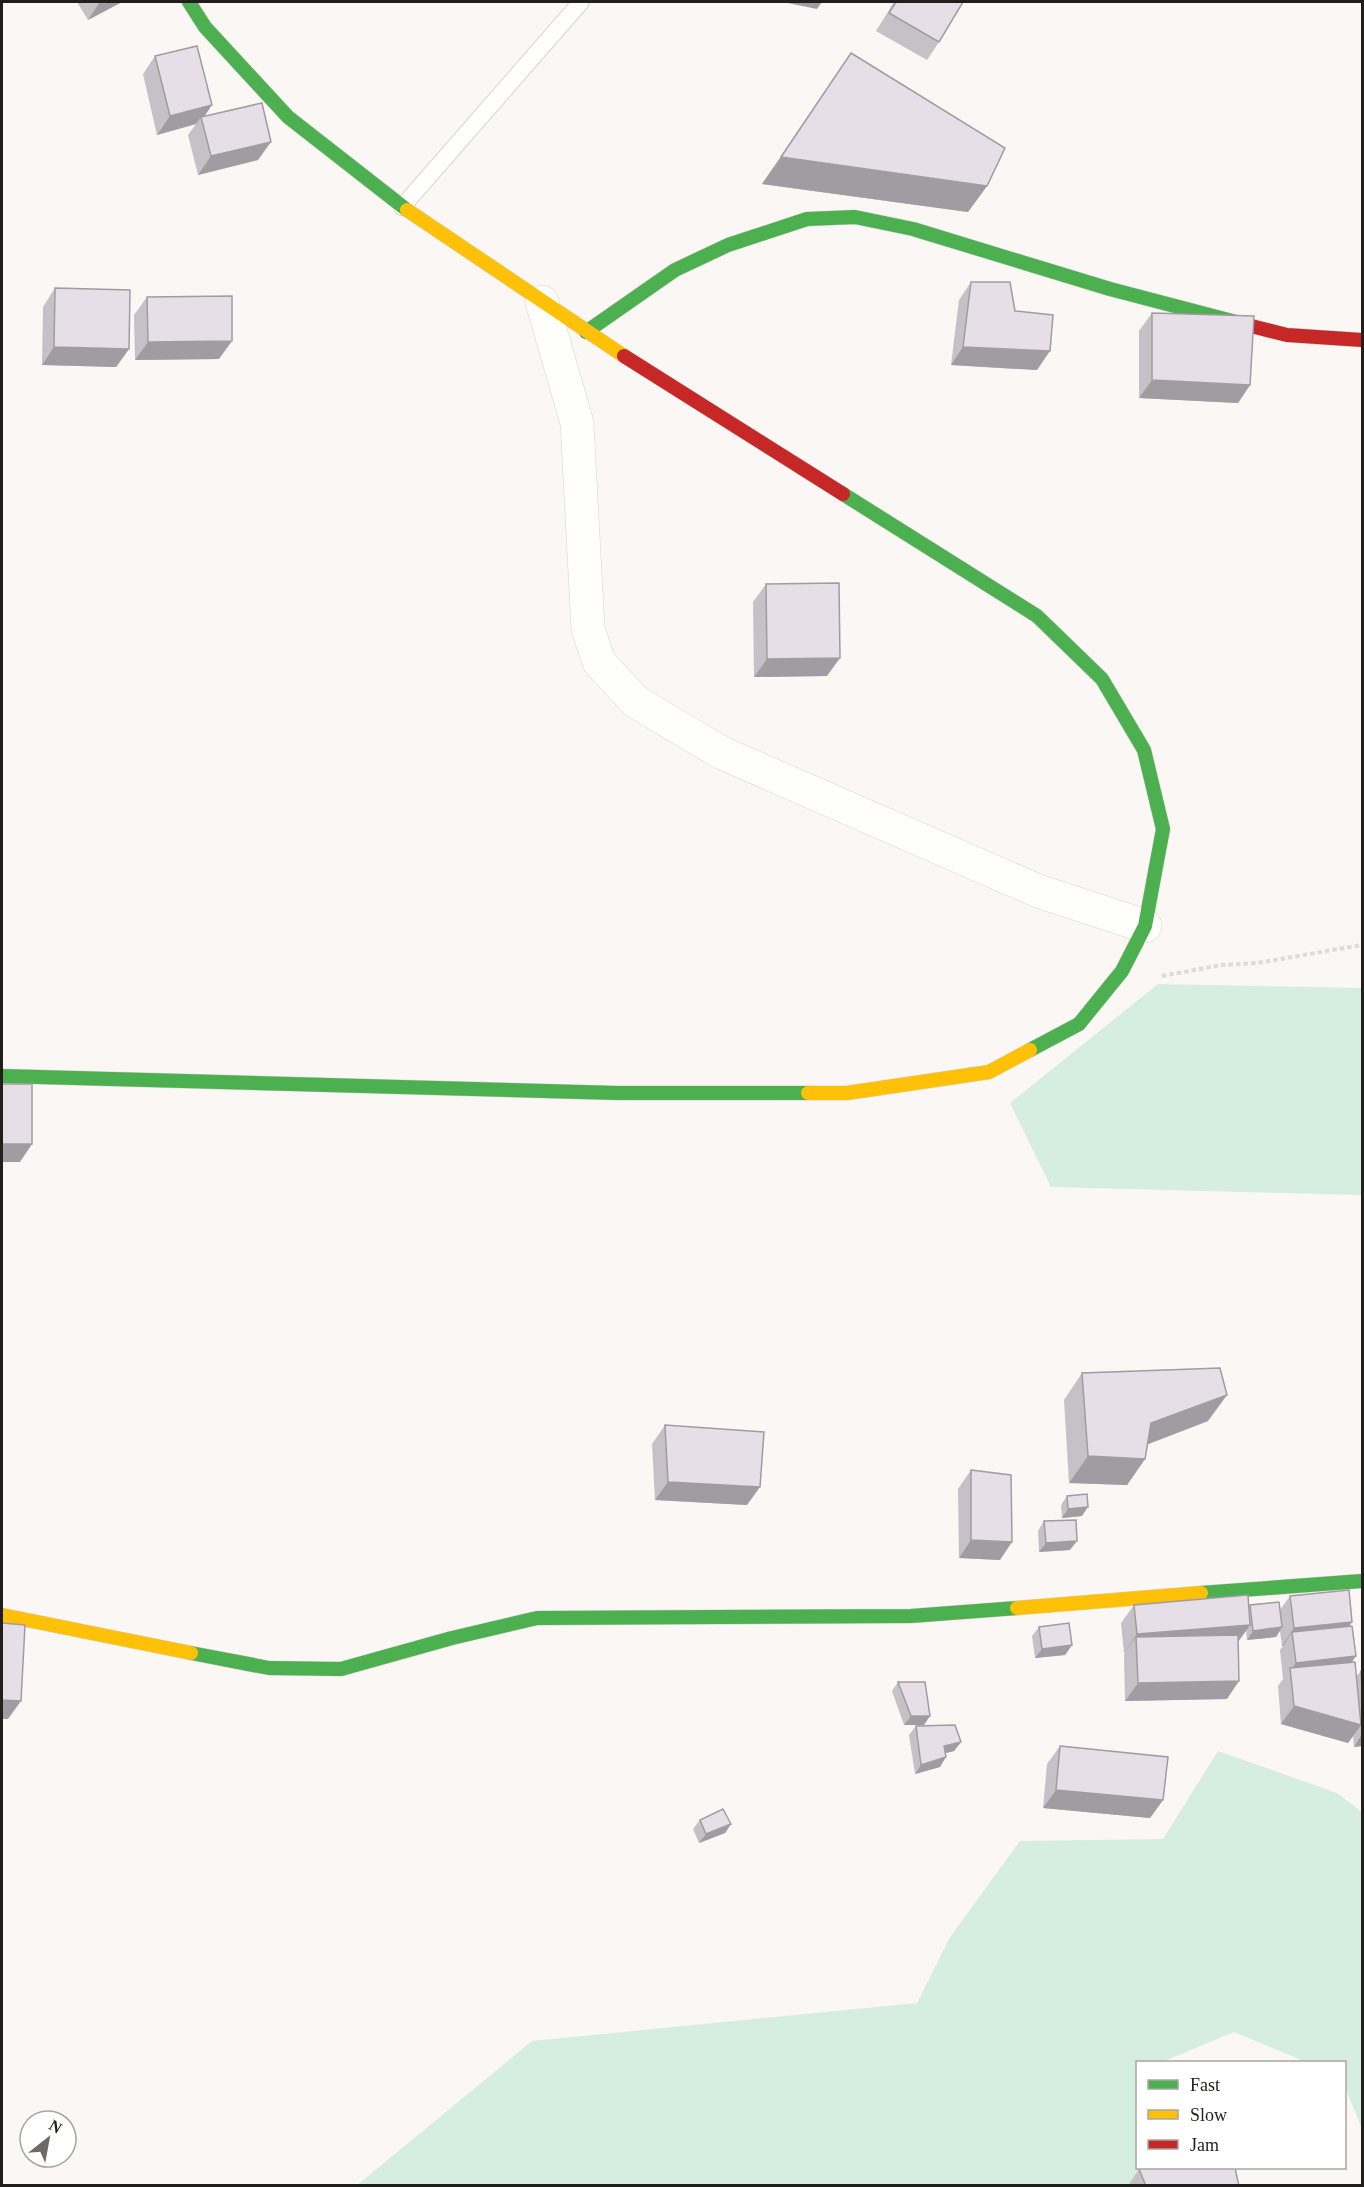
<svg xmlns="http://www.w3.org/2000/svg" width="1364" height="2187" font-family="Georgia,serif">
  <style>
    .green { fill: #d6eee0 }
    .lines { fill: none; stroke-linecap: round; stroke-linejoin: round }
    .lane-casing { stroke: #d7d4d1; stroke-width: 18 }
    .street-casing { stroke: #d7d4d1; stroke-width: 34 }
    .fast-casing { stroke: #d7d4d1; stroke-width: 15 }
    .slow-casing { stroke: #d7d4d1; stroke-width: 15 }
    .jam-casing { stroke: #d7d4d1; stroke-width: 15 }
    .path { stroke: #dddcda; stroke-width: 4; stroke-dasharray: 4.5 3; stroke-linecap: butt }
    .lane { stroke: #fefefd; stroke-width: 16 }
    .street { stroke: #fefefd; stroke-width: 33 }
    .fast { stroke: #4caf50; stroke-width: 14 }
    .slow { stroke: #ffc107; stroke-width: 14 }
    .jam { stroke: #c62828; stroke-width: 14 }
    .wall { fill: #c6c0c7 }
    .shaded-wall { fill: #a19ca2 }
    .building { fill: #e6dfe7; stroke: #a19ca2; stroke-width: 1.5 }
  </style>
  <rect width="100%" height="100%" fill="#faf7f4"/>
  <g class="green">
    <path d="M1158,984L1362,988V1195L1051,1187L1010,1103Z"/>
    <path d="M1218,1751L1337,1793L1362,1812V2129L1345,2087L1344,2062H1306L1234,2032L1162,2062H1138V2168H1173L1175,2185L356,2186L532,2041L917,2003L950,1937L1020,1841L1163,1839Z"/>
  </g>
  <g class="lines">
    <defs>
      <path id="lane" d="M402,207L581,2"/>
      <path id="street" d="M542,302L577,423L588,629L599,662L636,702L722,753L1038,891L1145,926"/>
      <g id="fast">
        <path d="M189,2L205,27L288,117L407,210"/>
        <path d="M586,332L675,270L728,245L807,219L855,217L913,229L1110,289L1255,327"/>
        <path d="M843,494L1037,616L1102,679L1144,750L1163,829L1145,926L1122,971L1079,1024L1030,1050"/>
        <path d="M2,1076L618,1093H808"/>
        <path d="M1201,1593L1362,1581"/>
        <path d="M191,1653L269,1668L341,1669L452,1638L537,1618L911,1616L1017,1608"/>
      </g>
      <g id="slow">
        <path d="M407,210L624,356"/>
        <path d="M808,1093H847L989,1072L1030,1050"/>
        <path d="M1017,1608L1201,1593"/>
        <path d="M2,1615L191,1653"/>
      </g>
      <g id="jam">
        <path d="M1255,327L1287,335L1362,340"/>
        <path d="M624,356L843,494"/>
      </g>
    </defs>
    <use href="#lane" class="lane-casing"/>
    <use href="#street" class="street-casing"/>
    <use href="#fast" class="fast-casing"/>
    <use href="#slow" class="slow-casing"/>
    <use href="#jam" class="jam-casing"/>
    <path class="path" d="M1162,976L1222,965L1257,963L1362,945"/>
    <use href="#lane" class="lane"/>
    <use href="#street" class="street"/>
    <use href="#fast" class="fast"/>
    <use href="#slow" class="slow"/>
    <use href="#jam" class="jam"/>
  </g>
  <g class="wall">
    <path d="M77,2H122L88,20Z"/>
    <path d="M894,2H963L939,42L927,60L876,31Z"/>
    <path d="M851,53L987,186L968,212L762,184Z"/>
    <path d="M155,56L204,117L258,160L198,175L188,135L196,124L157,135L143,74Z"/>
    <path d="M971,282L1015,311L1037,370L951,365L959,300Z"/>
    <path d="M55,288L129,349L116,367L42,365L43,307Z"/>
    <path d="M147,297L219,359L135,360L134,315Z"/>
    <path d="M1152,313L1250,385L1238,403L1139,398V331Z"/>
    <path d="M766,584L827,676L754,677L753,602Z"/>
    <path d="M1082,1373L1208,1421L1148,1444L1145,1459L1127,1485L1069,1483L1064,1400Z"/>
    <path d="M665,1425L747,1505L655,1500L652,1444Z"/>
    <path d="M971,1470L1000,1560L959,1558L958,1489Z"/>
    <path d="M1067,1496L1082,1516L1062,1518L1061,1505Z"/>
    <path d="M1044,1521L1070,1550L1039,1552L1038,1531Z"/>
    <path d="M1290,1596L1352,1622L1349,1626L1356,1656L1351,1663L1356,1677L1361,1671H1362V1746L1354,1747L1353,1736L1348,1743L1281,1724L1278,1686L1283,1679L1280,1650L1283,1646H1282L1280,1631L1276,1637L1247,1640L1246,1631L1238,1642L1227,1699L1125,1701L1124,1655L1125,1653H1124L1121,1623L1134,1605L1249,1607L1250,1605L1280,1610Z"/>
    <path d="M1039,1627L1072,1645L1065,1655L1035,1658L1032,1636Z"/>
    <path d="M898,1682L924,1725H904L892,1691Z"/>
    <path d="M916,1726L961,1742L954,1751L946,1753L940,1767L915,1774L909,1735Z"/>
    <path d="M1060,1746L1163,1800L1150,1818L1043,1808L1047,1764Z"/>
    <path d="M700,1820L731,1824L725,1833L699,1843L693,1829Z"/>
    <path d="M1139,2169L1239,2186H1128Z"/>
  </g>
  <g class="shaded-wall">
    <path d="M100,2H122L88,20Z"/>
    <path d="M783,2H822L817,9Z"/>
    <path d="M212,105L202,120L201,117L196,124L157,135L170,116Z"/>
    <path d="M271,142L258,160L198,175L211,156Z"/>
    <path d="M781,157L987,186L968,212L762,184Z"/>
    <path d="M232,341L219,359L135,360L148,342Z"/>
    <path d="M54,347L129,349L116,367L42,365Z"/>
    <path d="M963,347L1050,351L1037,370L951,365Z"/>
    <path d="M1152,380L1250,385L1238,403L1139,398Z"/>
    <path d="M840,658L827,676L754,677L767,659Z"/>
    <path d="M2,1144H32L20,1162H2Z"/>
    <path d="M1227,1395L1208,1421L1133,1450L1151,1423Z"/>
    <path d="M1088,1456L1145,1459L1127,1485L1069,1483Z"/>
    <path d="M668,1482L760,1487L747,1505L655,1500Z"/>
    <path d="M1088,1507L1082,1516L1062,1518L1068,1509Z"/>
    <path d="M971,1540L1012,1542L1000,1560L959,1558Z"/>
    <path d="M1077,1541L1070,1550L1039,1552L1046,1543Z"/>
    <path d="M1352,1622L1340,1640L1292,1632L1283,1646H1282L1294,1628Z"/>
    <path d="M1250,1625L1237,1643L1136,1637L1124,1653L1137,1634Z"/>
    <path d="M1282,1627L1276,1637L1247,1640L1253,1631Z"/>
    <path d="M1072,1645L1065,1655L1035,1658L1042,1649Z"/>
    <path d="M1356,1656L1343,1675L1291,1670L1296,1663Z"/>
    <path d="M1239,1681L1227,1699L1125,1701L1138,1683Z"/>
    <path d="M2,1700L21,1701L8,1719H2Z"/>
    <path d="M1294,1706L1361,1725L1348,1743L1281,1724Z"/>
    <path d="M911,1716H930L924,1725H904Z"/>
    <path d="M1362,1734V1746L1354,1747Z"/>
    <path d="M961,1742L954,1751L938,1755L944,1746Z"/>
    <path d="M946,1757L940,1767L915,1774L921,1765Z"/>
    <path d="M1056,1790L1163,1800L1150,1818L1043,1808Z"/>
    <path d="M731,1824L725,1833L699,1843L706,1834Z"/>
  </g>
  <g class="building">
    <path d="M896,2H963L939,42L889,13Z"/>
    <path d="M197,46L212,105L170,116L155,56Z"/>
    <path d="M851,53L1005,148L987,186L781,157Z"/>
    <path d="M262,103L271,142L211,156L201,117Z"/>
    <path d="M971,282H1010L1015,311L1053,315L1050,351L963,347Z"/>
    <path d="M55,288L130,290L129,349L54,347Z"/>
    <path d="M232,296V341L148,342L147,297Z"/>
    <path d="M1152,313L1254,316L1250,385L1152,380Z"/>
    <path d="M839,583L840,658L767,659L766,584Z"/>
    <rect x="2" y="1084" width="30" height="60"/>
    <path d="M1220,1368L1227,1395L1151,1423L1145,1459L1088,1456L1082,1373Z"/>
    <path d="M665,1425L764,1432L760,1487L668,1482Z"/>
    <path d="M971,1470L1011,1475L1012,1542L971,1540Z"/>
    <path d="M1087,1494L1088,1507L1068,1509L1067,1496Z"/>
    <path d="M1076,1520L1077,1541L1046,1543L1044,1521Z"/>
    <path d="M1349,1590L1352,1622L1294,1628L1290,1596Z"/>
    <path d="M1248,1595L1250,1625L1137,1634L1134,1605Z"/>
    <path d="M1279,1602L1282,1627L1253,1631L1250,1605Z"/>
    <path d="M2,1623L25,1625L21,1701L2,1700Z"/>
    <path d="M1069,1623L1072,1645L1042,1649L1039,1627Z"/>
    <path d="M1352,1626L1356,1656L1296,1663L1292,1632Z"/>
    <path d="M1238,1635L1239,1681L1138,1683L1136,1637Z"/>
    <path d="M1355,1662L1361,1725L1294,1706L1290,1668Z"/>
    <path d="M1361,1671H1362V1690Z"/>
    <path d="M898,1682H925L930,1716H911Z"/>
    <path d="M955,1725L961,1742L944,1746L946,1757L921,1765L916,1726Z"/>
    <path d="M1060,1746L1168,1757L1163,1800L1056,1790Z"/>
    <path d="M723,1809L731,1824L706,1834L700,1820Z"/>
    <path d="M1142,2168H1235L1239,2186H1146L1139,2169Z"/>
  </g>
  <rect width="1364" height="2187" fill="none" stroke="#221e1b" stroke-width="6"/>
  <rect x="1136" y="2061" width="210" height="108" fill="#ffffff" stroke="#a7a5a4" stroke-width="1.5"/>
  <rect x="1148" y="2080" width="30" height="9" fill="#4caf50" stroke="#a7a5a4" stroke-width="1.5"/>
  <text x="1190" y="2091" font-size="18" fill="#221e1b">Fast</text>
  <rect x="1148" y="2110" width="30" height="9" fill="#ffc107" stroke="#a7a5a4" stroke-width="1.5"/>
  <text x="1190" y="2121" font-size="18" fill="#221e1b">Slow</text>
  <rect x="1148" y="2140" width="30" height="9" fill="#c62828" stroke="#a7a5a4" stroke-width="1.5"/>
  <text x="1190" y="2151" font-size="18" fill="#221e1b">Jam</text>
  <g transform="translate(48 2139) rotate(31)"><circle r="28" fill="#ffffff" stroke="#a7a5a4" stroke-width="1.5"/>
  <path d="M0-4.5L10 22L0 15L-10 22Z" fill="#6e6a67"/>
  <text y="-9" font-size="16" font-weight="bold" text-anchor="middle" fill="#221e1b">N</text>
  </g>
</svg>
